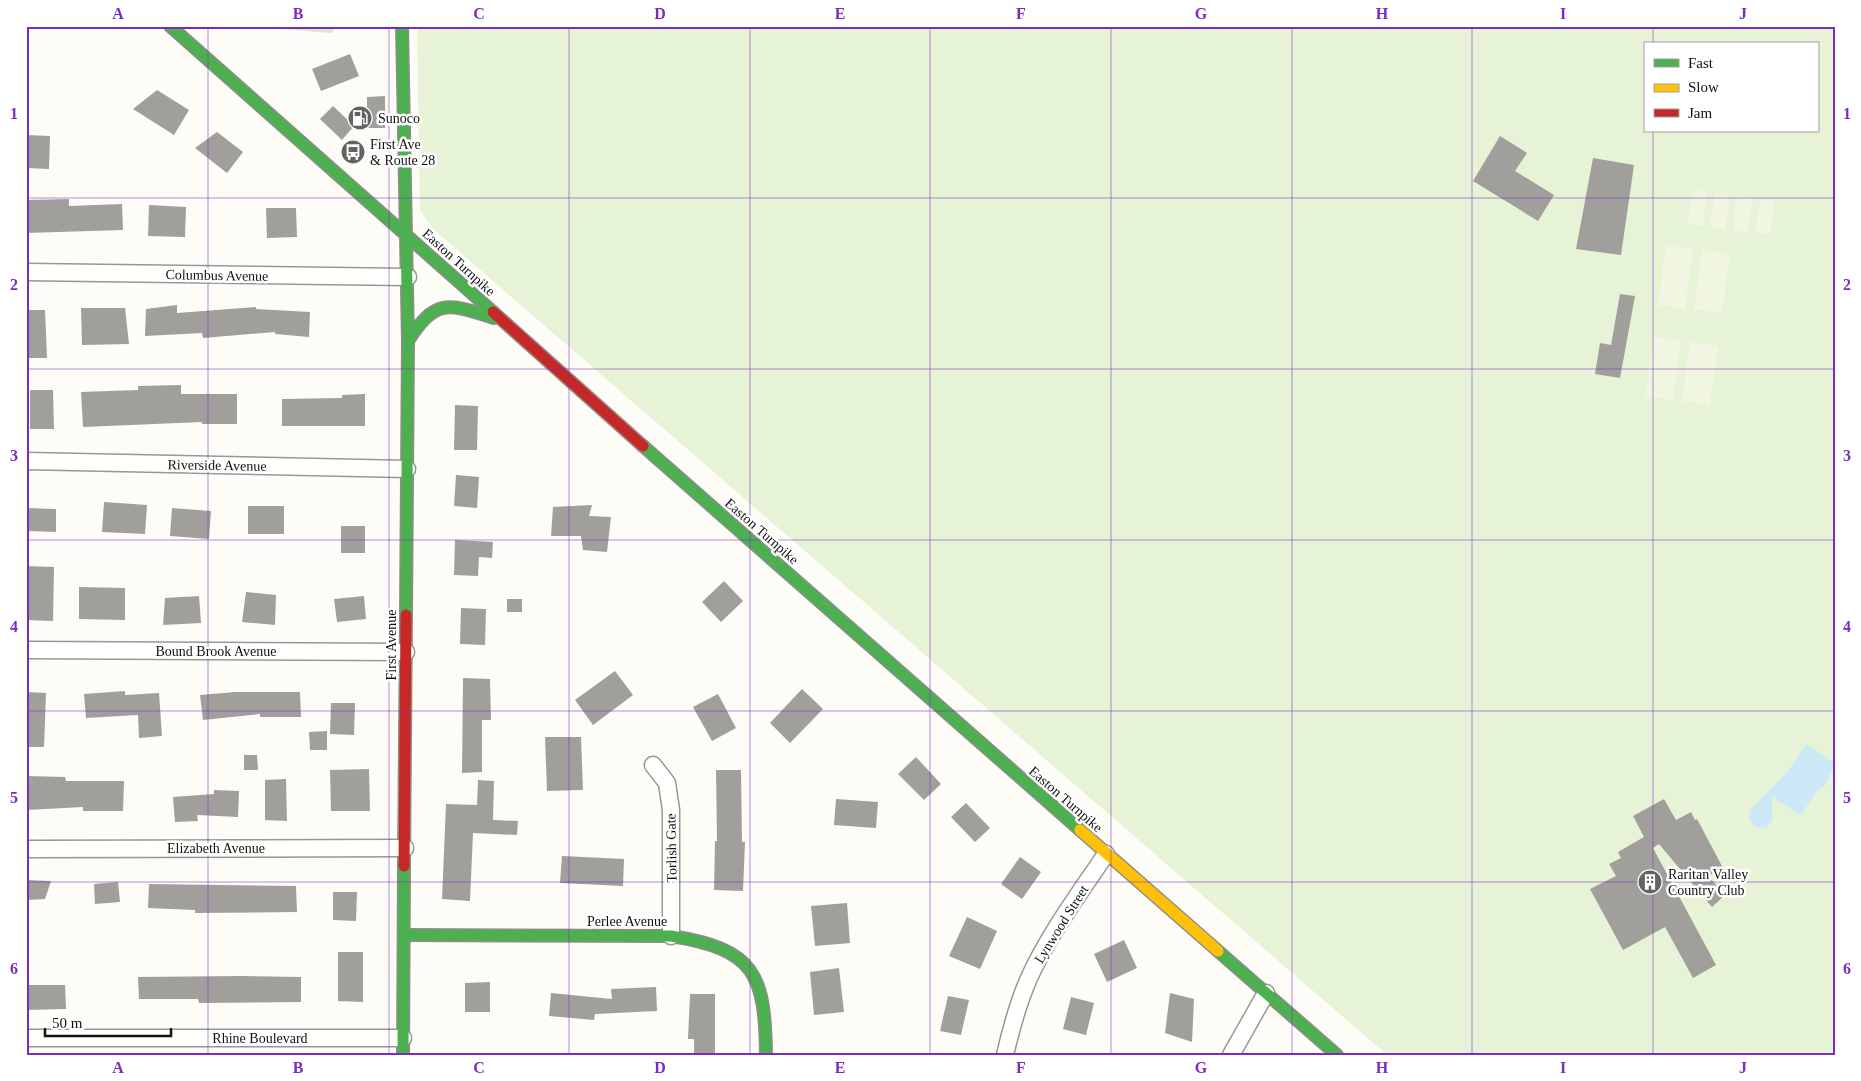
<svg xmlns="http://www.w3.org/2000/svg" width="1861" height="1081" font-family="Georgia,serif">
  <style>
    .green { fill: #e7f3d7; fill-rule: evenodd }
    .forest { fill: #d8eac5 }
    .pitch { fill: #f0f6e1 }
    .water { fill: #cde8f7 }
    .building { fill: #a19f9c }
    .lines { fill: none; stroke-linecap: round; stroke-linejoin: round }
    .street-casing { stroke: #979795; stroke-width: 19 }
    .fast-casing { stroke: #8e8d8b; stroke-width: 14 }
    .slow-casing { stroke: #8e8d8b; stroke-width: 14 }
    .jam-casing { stroke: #8e8d8b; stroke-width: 14 }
    .street { stroke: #fffffe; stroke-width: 16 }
    .fast { stroke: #4caf50; stroke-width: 11 }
    .slow { stroke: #ffc107; stroke-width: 11 }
    .jam { stroke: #c62828; stroke-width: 11 }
    .grid { fill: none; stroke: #7b2cbf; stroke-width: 1; stroke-opacity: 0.55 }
    .labels { text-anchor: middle; stroke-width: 5; stroke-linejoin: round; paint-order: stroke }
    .poi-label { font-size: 14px; fill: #111; stroke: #fff; text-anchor: start }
    .street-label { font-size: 14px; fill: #111; stroke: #fff }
    .neatline { fill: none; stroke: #7b2cbf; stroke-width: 2 }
    .grid-label { font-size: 16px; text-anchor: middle; font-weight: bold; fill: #7b2cbf }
  </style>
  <rect width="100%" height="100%" fill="#fdfcf7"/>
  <path class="green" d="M417,26H1835V1055H1387L433,229L420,210ZM1645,44H1817V131H1645Z"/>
  <path class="forest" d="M244,26H337L331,33Z"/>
  <g class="pitch">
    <path d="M1692,190L1707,192L1703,226L1688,224Z"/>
    <path d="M1715,193L1730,196L1725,229L1710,227Z"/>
    <path d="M1737,196L1752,199L1748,232L1733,230Z"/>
    <path d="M1760,199L1775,201L1770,235L1755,233Z"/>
    <path d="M1666,246L1693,249L1685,309L1658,305Z"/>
    <path d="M1702,250L1730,254L1722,313L1694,309Z"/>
    <path d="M1654,337L1681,341L1673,400L1646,396Z"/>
    <path d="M1690,342L1718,346L1710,405L1682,401Z"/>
  </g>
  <path class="water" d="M1806,744L1835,763L1826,784L1816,792L1801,815L1772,797V821L1765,828L1755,827L1749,819L1751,809L1789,770Z"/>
  <g class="building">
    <path d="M350,54L359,76L321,91L312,69Z"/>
    <path d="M157,90L189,110L174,135L133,109Z"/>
    <path d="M385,96V128H367V97Z"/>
    <path d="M333,106L354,126L342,140L320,119Z"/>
    <path d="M217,132L243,152L227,173L195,148Z"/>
    <path d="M26,135L50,136L49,169L26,168Z"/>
    <path d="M1500,136L1527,153L1515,171L1554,195L1538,221L1473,181Z"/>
    <path d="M1593,158L1634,165L1621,255L1576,249Z"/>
    <path d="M69,199V206L122,204L123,230L26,233V200Z"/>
    <path d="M149,205L186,207L185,237L148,236Z"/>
    <path d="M266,208H296L297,237L267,238Z"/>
    <path d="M1620,294L1635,296L1620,378L1595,374L1600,343L1611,345Z"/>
    <path d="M177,305V313L256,307V309L310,312L309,337L275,334V332L203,338L202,333L145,336L146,309Z"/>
    <path d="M81,308H125L129,344L82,345Z"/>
    <path d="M26,310H45L47,358H26Z"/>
    <path d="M181,385V394H237V424H202V422L83,427L81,392L138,390V386Z"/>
    <path d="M30,390H53L54,429H30Z"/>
    <path d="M365,394V426H282V399L342,398V395Z"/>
    <path d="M455,405L478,406L477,450H454Z"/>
    <path d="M456,475L479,477L477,508L454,506Z"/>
    <path d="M104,502L147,505L145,534L102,532Z"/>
    <path d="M592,505L589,516L611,517L607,552L583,550L581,536H551L553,507Z"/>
    <rect x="248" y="506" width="36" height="28"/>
    <path d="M26,508L56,509V532L26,531Z"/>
    <path d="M172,508L211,511L209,539L170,536Z"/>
    <rect x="341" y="526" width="24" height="27"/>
    <path d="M455,540L493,542L492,558L479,557L478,576L454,575Z"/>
    <path d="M26,566L54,567L53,621L26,620Z"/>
    <path d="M724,581L743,601L721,622L702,602Z"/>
    <path d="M79,587L125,588V620L79,619Z"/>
    <path d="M246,592L276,595L275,625L242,622Z"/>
    <path d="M199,596L201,623L163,625L165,598Z"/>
    <path d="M364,596L366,619L337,622L334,599Z"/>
    <rect x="507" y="599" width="15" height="13"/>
    <path d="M461,608L486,609L485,645L460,644Z"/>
    <path d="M615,671L633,695L593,725L575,700Z"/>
    <path d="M463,678L490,679L491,720H482V772L462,773Z"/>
    <path d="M802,689L823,709L790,743L770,723Z"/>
    <path d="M125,691V695L159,693L162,736L139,738L138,715L86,718L84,694Z"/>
    <path d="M26,692L46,693L44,747H26Z"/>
    <path d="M235,692H300L301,717H260V714L203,720L200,695Z"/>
    <path d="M718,694L736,728L712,741L693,707Z"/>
    <path d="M331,703H355L354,735L330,734Z"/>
    <path d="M327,731V750H310L309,732Z"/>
    <path d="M545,737H581L583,790L547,791Z"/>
    <path d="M244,755H257L258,770H244Z"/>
    <path d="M916,757L941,784L924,800L898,774Z"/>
    <path d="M369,769L370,811H331L330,770Z"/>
    <path d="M716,770H741L742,842H745L743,891L714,890L715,841H717Z"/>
    <path d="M26,776L65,777L66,781H124L123,811H83V807L26,810Z"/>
    <path d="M286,779L287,821L265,820V780Z"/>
    <path d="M478,780L494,781L493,820L518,821L517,835L473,833L470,901L442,899L446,804L477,805Z"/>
    <path d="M214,790L239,791L238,817L197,815L198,821L175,822L173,797L214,794Z"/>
    <path d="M836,799L878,802L876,828L834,825Z"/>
    <path d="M1664,799L1676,820L1691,812L1695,820L1697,819L1723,868L1708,876L1725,895L1712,907L1659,844L1653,848L1716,965L1693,978L1665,927L1623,950L1590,889L1616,876L1609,864L1621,858L1618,852L1644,837L1633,816Z"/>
    <path d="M966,803L990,828L975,842L951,817Z"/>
    <path d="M562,856L624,859L623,886L560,883Z"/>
    <path d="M1020,857L1041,872L1022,899L1001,884Z"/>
    <path d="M26,880L51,881L45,899L26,900Z"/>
    <path d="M118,882L120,902L95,904L94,884Z"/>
    <path d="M149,884L296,886L297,912L195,913V910L148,908Z"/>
    <path d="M333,892H357L356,921L333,920Z"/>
    <path d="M847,903L850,943L815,946L811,906Z"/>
    <path d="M967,917L997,931L980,969L949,956Z"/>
    <path d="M1124,940L1137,968L1107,982L1094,954Z"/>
    <path d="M338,952H363V1002L338,1001Z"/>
    <path d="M839,968L844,1012L814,1015L810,972Z"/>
    <path d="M240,976L301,977V1002L199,1003L198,999H139L138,977Z"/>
    <path d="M490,982V1012H465V983Z"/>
    <path d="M26,985H65L66,1009L26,1010Z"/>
    <path d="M656,987L657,1011L595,1014L594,1020L549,1016L551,993L612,999L611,989Z"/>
    <path d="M1170,993L1194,999L1192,1042L1165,1033Z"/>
    <path d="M690,994H715V1055H694V1039H688Z"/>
    <path d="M948,996L969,1000L961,1035L940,1031Z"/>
    <path d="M1071,997L1094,1003L1086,1035L1063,1029Z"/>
  </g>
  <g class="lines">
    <defs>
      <g id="street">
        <path d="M26,272L408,277"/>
        <path d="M26,461L407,469"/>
        <path d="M26,650L406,652"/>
        <path d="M653,765L667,783L671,810V936"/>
        <path d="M26,849L405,848"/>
        <path d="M26,1038H403"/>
        <path d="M1005,1055C1011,1029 1018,1003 1029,978C1049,934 1079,894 1106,854"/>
        <path d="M1231,1055L1266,993"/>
      </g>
      <g id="fast">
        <path d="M170,26L493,312"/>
        <path d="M402,26L408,341L406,615"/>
        <path d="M408,341C436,297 449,304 494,318"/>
        <path d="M643,446L1080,830"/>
        <path d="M404,935L671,936C755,949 765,974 766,1055"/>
        <path d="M1218,951L1337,1055"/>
        <path d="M403,1055L404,866"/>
      </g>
      <path id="slow" d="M1080,830L1218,951"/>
      <g id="jam">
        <path d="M493,312L643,446"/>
        <path d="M404,866L406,615"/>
      </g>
    </defs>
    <use href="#street" class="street-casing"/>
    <use href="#fast" class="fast-casing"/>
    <use href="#slow" class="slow-casing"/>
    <use href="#jam" class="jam-casing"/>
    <use href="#street" class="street"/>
    <use href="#fast" class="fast"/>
    <use href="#slow" class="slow"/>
    <use href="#jam" class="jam"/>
  </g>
  <path class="grid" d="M208,26V1055M389,26V1055M569,26V1055M750,26V1055M930,26V1055M1111,26V1055M1292,26V1055M1472,26V1055M1653,26V44M1653,131V1055M26,198H1835M26,369H1835M26,540H1835M26,711H1835M26,882H1835"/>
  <defs>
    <symbol id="fuel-disc" viewBox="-11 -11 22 22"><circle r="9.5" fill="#646362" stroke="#fff"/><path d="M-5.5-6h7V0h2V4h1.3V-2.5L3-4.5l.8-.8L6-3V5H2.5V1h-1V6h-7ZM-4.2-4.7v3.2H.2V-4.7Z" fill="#fff"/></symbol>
    <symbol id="bus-disc" viewBox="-11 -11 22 22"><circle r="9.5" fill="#646362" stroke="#fff"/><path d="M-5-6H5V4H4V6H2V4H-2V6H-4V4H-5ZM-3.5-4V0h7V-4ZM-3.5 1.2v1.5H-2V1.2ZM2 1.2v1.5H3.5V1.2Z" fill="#fff"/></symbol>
    <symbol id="building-disc" viewBox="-11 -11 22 22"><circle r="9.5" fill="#646362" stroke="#fff"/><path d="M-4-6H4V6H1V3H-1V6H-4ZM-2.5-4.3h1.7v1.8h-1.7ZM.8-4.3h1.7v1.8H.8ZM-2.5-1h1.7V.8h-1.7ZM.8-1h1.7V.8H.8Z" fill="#fff"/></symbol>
  </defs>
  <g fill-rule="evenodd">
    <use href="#fuel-disc" x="346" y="104" width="28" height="28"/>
    <use href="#bus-disc" x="339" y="138" width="28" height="28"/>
    <use href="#building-disc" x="1636" y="868" width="28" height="28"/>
  </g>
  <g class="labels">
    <g class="poi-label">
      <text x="378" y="123">Sunoco</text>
      <text x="370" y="149">First Ave<tspan x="370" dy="16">&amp; Route 28</tspan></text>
      <text x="1668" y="879">Raritan Valley<tspan x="1668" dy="16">Country Club</tspan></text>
    </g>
    <g class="street-label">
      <text transform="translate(459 262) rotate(42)" y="5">Easton Turnpike</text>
      <text transform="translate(217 275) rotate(1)" y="5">Columbus Avenue</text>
      <text transform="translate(217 465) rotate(1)" y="5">Riverside Avenue</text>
      <text transform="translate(762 531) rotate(41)" y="5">Easton Turnpike</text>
      <text transform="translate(391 645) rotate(-90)" y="5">First Avenue</text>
      <text x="216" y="656">Bound Brook Avenue</text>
      <text transform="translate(1066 799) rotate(41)" y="5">Easton Turnpike</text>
      <text x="216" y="853">Elizabeth Avenue</text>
      <text transform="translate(671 848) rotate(-91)" y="5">Torlish Gate</text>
      <text x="627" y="926">Perlee Avenue</text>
      <text transform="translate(1061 924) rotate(-58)" y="5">Lynwood Street</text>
      <text x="260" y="1043">Rhine Boulevard</text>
    </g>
  </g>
  <rect width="1861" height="1081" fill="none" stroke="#ffffff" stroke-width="55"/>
  <rect x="1644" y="42" width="175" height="90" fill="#ffffff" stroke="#a0a0a0"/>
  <rect x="1654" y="59" width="25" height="8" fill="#4caf50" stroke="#a0a0a0"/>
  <text x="1688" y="68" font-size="15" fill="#111111">Fast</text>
  <rect x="1654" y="84" width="25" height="8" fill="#ffc107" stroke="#a0a0a0"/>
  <text x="1688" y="92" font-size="15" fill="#111111">Slow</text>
  <rect x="1654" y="109" width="25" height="8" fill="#c62828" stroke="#a0a0a0"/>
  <text x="1688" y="118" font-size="15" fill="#111111">Jam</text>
  <path d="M45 1028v8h126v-8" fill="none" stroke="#111111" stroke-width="2.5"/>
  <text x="52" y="1028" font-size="15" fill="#111111" stroke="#ffffff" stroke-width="4" paint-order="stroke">50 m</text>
  <rect x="28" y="28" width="1806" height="1026" class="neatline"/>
  <g class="grid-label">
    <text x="118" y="19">A</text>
    <text x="298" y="19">B</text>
    <text x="479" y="19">C</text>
    <text x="660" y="19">D</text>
    <text x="840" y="19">E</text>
    <text x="1021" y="19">F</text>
    <text x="1201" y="19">G</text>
    <text x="1382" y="19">H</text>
    <text x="1563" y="19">I</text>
    <text x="1743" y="19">J</text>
    <text x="14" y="119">1</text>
    <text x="1847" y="119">1</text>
    <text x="14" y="290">2</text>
    <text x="1847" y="290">2</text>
    <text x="14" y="461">3</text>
    <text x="1847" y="461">3</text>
    <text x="14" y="632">4</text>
    <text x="1847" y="632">4</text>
    <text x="14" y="803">5</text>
    <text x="1847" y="803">5</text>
    <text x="14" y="974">6</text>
    <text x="1847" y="974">6</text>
    <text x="118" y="1073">A</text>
    <text x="298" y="1073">B</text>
    <text x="479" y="1073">C</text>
    <text x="660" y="1073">D</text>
    <text x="840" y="1073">E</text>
    <text x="1021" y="1073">F</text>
    <text x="1201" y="1073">G</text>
    <text x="1382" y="1073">H</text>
    <text x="1563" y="1073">I</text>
    <text x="1743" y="1073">J</text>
  </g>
</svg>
